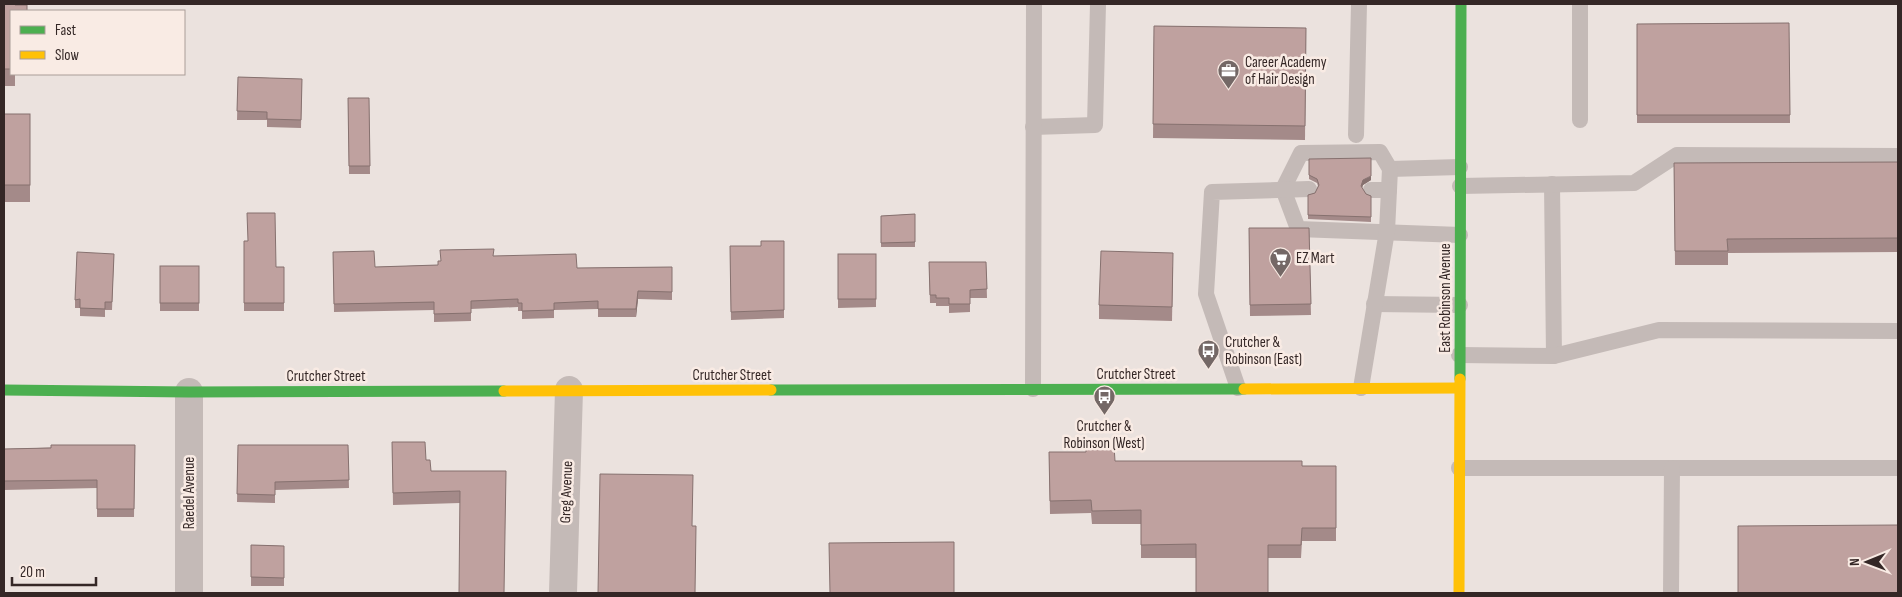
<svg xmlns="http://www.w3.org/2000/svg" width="1902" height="597" font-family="'Sofia Sans Condensed',sans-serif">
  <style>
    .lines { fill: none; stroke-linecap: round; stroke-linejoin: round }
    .lane { stroke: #c4bab7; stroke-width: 16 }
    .street { stroke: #c4bab7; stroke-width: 28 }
    .fast { stroke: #4caf50; stroke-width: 11 }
    .slow { stroke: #ffc107; stroke-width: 11 }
    .wall { fill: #a48a89 }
    .shaded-wall { fill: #86716f }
    .building { fill: #bfa19f; stroke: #86716f }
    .labels { text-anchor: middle; stroke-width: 5; stroke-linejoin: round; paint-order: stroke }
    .poi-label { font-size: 15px; fill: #342726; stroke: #f9ebe4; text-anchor: start }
    .street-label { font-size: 15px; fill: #342726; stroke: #f9ebe4 }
  </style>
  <rect width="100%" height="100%" fill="#ebe2de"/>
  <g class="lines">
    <g class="lane">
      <path d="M1580,4V120"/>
      <path d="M1033,127L1095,125L1098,4"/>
      <path d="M1356,135L1359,4"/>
      <path d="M1390,169L1460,167"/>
      <path d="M1552,184L1554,356"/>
      <path d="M1460,186L1634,183L1677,155L1898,156"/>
      <path d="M1389,190L1390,169L1380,152L1301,153L1283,189L1298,229L1460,235"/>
      <path d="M1374,304L1460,305"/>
      <path d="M1459,355L1554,356L1659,330L1898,331"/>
      <path d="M1238,388L1206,294L1212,192L1309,189"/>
      <path d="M1361,388L1387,231L1389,190H1371"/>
      <path d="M1033,389L1034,4"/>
      <path d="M1459,468H1898"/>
      <path d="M1671,593L1672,468"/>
    </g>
    <g class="street">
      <path d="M189,593V392"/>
      <path d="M563,593L569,390"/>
    </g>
    <g class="fast">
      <path d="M1460,379L1461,4"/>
      <path d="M4,390L189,392L504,391"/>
      <path d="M771,390L1244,389"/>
    </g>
    <g class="slow">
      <path d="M1244,389L1459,388"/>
      <path d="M504,391L771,390"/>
      <path d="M1459,593L1460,379"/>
    </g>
  </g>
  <g class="wall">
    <path d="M4,4L11,11V74H15V86H4Z"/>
    <path d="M1789,23L1790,123H1637V24Z"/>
    <path d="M1154,26L1306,28L1305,140L1153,138Z"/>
    <path d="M238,77L302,79L301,128L267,127V120H237Z"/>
    <path d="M348,98H369L370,174H349Z"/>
    <rect x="4" y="114" width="26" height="88"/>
    <path d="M1309,159L1371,180L1363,185L1362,188L1366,194L1371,196V222L1308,219V195L1315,193L1318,186L1317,183L1309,179Z"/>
    <path d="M1898,162V252L1728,253V265H1675L1674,163Z"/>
    <path d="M915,214V247H881V216Z"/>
    <path d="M1249,228H1309L1311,315L1250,316Z"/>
    <path d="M244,241L276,267H284V311H244Z"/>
    <path d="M784,241V318L731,320L730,246H761Z"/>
    <path d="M333,252L375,267L438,265L494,256L577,268L672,267V300L638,299L636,317H598V309L554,310V318L522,319V311H518V307L471,309V321L434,322V310L334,312Z"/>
    <path d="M114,254L112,310H105V317L80,316V308H75V300Z"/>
    <path d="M838,254H876V307L838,308Z"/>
    <path d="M929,262H986L987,298H970V312L949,313V306H936V303H930Z"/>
    <rect x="160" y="266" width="39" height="45"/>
    <path d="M1173,267L1172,321L1099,319V305Z"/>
    <path d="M392,442L426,460L431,471H506L460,503L393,505Z"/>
    <path d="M135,445L134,517H97V488L4,490V449Z"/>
    <path d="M238,445H348L349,488L275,490V503L237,502Z"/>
    <path d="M1049,452L1115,461L1302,466H1336V541H1302L1301,558H1141V524H1092L1091,513L1050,514Z"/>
    <path d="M251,545L284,546V586H251Z"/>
  </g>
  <g class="shaded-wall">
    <path d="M1371,176V180L1363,185L1361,190V186L1363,180Z"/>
    <path d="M638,291V299L636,317V309Z"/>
  </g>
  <g class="building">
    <path d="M4,4H15V5H27V11H11V69H4Z"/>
    <path d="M1789,23L1790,115H1637V24Z"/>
    <path d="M1154,26L1306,28L1305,126L1153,124Z"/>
    <path d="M238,77L302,79L301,120L267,119V112L237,111Z"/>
    <path d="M348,98H369L370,166H349Z"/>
    <rect x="4" y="114" width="26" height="71"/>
    <path d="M1371,158V176L1363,180L1361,186L1366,194L1371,196V217L1308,215V195L1315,193L1319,185L1317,179L1309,175V159Z"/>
    <path d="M1898,162V238L1727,239L1728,251H1675L1674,163Z"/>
    <path d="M247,213H275L276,267H284V303H244V241H248Z"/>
    <path d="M915,214V242L881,243V216Z"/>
    <path d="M1249,228H1309L1311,304L1250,305Z"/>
    <path d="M761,241H784V310L731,312L730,246H761Z"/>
    <path d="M494,249L493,256L576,254L577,268L672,267V292L638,291L636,309H598V301L554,303V310L522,311V303H518V299L471,301V313L434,314V302L334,304L333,252L374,251L375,267L438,265V261H441L440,250Z"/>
    <path d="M1101,251L1173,253L1172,307L1099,305Z"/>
    <path d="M77,252L114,254L112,302H105V309L80,308V299L75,300Z"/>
    <rect x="838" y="254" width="38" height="45"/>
    <path d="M929,262H986L987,289L970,290V304H949V298H936V295H930Z"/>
    <rect x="160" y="266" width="39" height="37"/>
    <path d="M392,442H425L426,460H430L431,471H506L504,593H459L460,491L393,493Z"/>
    <path d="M51,445H135L134,509H97V480L4,481V449L51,448Z"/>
    <path d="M238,445H348L349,480L275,482V495L237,494Z"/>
    <path d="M1114,446L1115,461H1302V466H1336V528H1302L1301,545H1268V593H1196V544L1141,545V510L1092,511L1091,500L1050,501L1049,452H1086V447Z"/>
    <path d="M600,474L693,475L692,526H696L695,593H598Z"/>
    <path d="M1898,525V593H1738V526Z"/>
    <path d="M954,542V593H830L829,543Z"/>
    <path d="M251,545L284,546V578L251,577Z"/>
  </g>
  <defs>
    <symbol id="office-pin" viewBox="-11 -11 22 30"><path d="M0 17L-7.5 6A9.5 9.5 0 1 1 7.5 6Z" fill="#746866" stroke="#f9ebe4"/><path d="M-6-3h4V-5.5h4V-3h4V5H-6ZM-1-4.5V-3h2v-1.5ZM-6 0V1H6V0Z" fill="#fff"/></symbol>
    <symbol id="supermarket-pin" viewBox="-11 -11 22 30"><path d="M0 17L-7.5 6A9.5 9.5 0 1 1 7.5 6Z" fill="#746866" stroke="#f9ebe4"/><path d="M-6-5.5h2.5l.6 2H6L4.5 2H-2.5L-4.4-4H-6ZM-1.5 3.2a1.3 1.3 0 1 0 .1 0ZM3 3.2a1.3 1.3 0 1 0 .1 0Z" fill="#fff"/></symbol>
    <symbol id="bus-pin" viewBox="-11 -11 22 30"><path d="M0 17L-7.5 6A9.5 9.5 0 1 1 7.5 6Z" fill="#746866" stroke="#f9ebe4"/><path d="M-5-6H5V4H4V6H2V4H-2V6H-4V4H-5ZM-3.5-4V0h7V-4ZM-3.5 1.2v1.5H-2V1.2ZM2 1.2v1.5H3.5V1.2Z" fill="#fff"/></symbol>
  </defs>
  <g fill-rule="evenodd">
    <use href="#office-pin" x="1216" y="58" width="25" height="34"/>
    <use href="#supermarket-pin" x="1268" y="246" width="25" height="34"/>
    <use href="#bus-pin" x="1196" y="338" width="25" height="34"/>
    <use href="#bus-pin" x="1092" y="384" width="25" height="34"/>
  </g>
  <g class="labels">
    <g class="poi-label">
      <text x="1245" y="67">Career Academy<tspan x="1245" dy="17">of Hair Design</tspan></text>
      <text x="1296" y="263">EZ Mart</text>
      <text x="1225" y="347">Crutcher &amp;<tspan x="1225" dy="17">Robinson (East)</tspan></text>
      <text x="1104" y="431" text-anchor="middle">Crutcher &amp;<tspan x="1104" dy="17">Robinson (West)</tspan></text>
    </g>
    <g class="street-label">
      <text transform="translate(1445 298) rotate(-90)" y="5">East Robinson Avenue</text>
      <text x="1136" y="379">Crutcher Street</text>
      <text x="732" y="380">Crutcher Street</text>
      <text x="326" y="381">Crutcher Street</text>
      <text transform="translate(566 492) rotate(-88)" y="5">Greg Avenue</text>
      <text transform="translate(189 493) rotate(-90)" y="5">Raedel Avenue</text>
    </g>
  </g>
  <rect width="1902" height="597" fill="none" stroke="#342726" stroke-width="10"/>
  <rect x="10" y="10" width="175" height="65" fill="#f9ebe4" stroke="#aa9d98"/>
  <rect x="20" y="26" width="25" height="8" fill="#4caf50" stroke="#aa9d98"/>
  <text x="55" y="35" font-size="15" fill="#342726">Fast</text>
  <rect x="20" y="51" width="25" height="8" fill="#ffc107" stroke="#aa9d98"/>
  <text x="55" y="60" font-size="15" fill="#342726">Slow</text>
  <g transform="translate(1867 562) rotate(269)" stroke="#f9ebe4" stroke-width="4" paint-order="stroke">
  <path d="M0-4L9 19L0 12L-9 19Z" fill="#342726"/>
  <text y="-8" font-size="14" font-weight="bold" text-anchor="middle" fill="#342726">N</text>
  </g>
  <path d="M12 577v8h84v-8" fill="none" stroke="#342726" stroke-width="2.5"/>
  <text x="20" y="577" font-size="15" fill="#342726" stroke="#f9ebe4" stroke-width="4" paint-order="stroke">20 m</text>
</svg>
